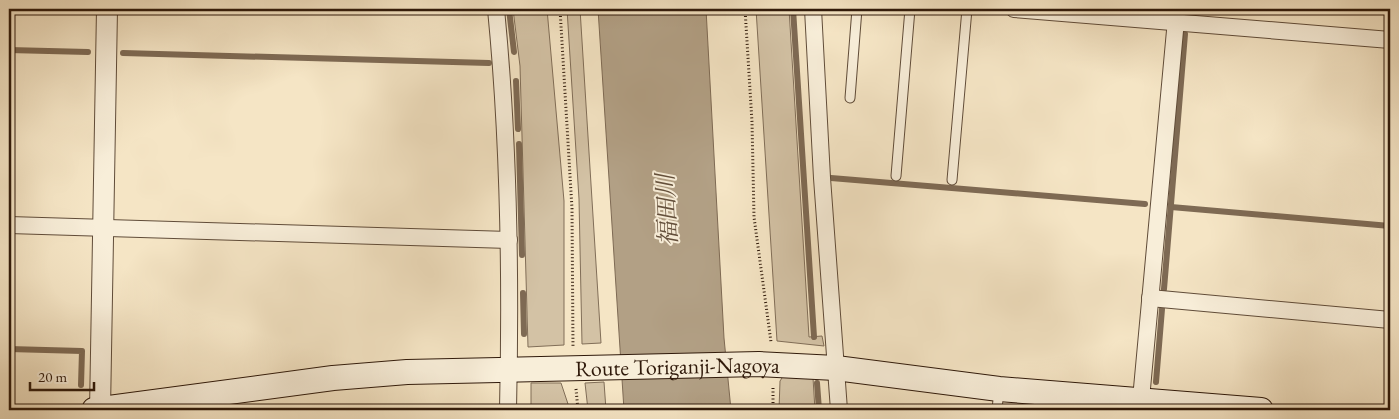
<svg xmlns="http://www.w3.org/2000/svg" width="1399" height="419" font-family="'EB Garamond','Noto Serif JP',serif">
  <style>
    .green { fill: #d3c2a5; stroke: #816e58 }
    .water { fill: #b2a085; stroke: #7e6a54 }
    .lines { fill: none; stroke-linecap: round; stroke-linejoin: round }
    .stream { stroke: #7e6a54; stroke-width: 6 }
    .service-casing { stroke: #604c39; stroke-width: 11 }
    .minor-casing { stroke: #604c39; stroke-width: 18 }
    .tertiary-casing { stroke: #604c39; stroke-width: 22 }
    .secondary-casing { stroke: #2f190a; stroke-width: 26 }
    .path { stroke: #2f190a; stroke-width: 3; stroke-dasharray: 1 2.5; stroke-linecap: butt }
    .service { stroke: #f8eed9; stroke-width: 9 }
    .minor { stroke: #f8eed9; stroke-width: 16 }
    .tertiary { stroke: #f8eed9; stroke-width: 20 }
    .secondary { stroke: #f8eed9; stroke-width: 24 }
    .labels { text-anchor: middle; stroke-width: 4; stroke-linejoin: round; paint-order: stroke }
    .street-label { font-size: 22px; fill: #2f190a; stroke: #f8eed9 }
    .water-label { font-size: 24px; font-style: italic; fill: #634f3b; stroke: #f8eed9 }
  </style>
  <rect width="100%" height="100%" fill="#f5e5c5"/>
  <filter id="stains"><feTurbulence type="fractalNoise" baseFrequency=".004" numOctaves="4"/><feColorMatrix values="0 0 0 0 .2 0 0 0 0 .09 0 0 0 0 .02 0 0 0 .5 -.17"/></filter>
  <radialGradient id="worn" r=".72"><stop offset=".6" stop-color="#630" stop-opacity="0"/><stop offset="1" stop-color="#630" stop-opacity=".3"/></radialGradient>
  <g class="green">
    <path d="M513,9H547L564,201V345L528,347L520,66Z"/>
    <path d="M567,9H580L601,343L582,344L579,199Z"/>
    <path d="M756,9H789L809,337L822,336L824,346L777,341Z"/>
    <path d="M784,375L813,378L815,410H779L780,381Z"/>
    <path d="M604,382L606,410H588L585,383Z"/>
    <path d="M531,383H561L570,410H531Z"/>
  </g>
  <path class="water" d="M598,9H706L724,338L731,410H624Z"/>
  <g class="lines">
    <g class="stream">
      <path d="M509,9L514,52"/>
      <path d="M793,9L814,337"/>
      <path d="M1187,11L1188,9"/>
      <path d="M9,50L88,52"/>
      <path d="M123,53L489,63"/>
      <path d="M516,81L518,129"/>
      <path d="M519,144L522,255"/>
      <path d="M831,178L1145,204"/>
      <path d="M1171,207L1390,226"/>
      <path d="M1164,289L1185,34"/>
      <path d="M523,293L524,334"/>
      <path d="M9,349L82,351L81,385"/>
      <path d="M1156,382L1162,309"/>
      <path d="M817,383L819,410"/>
    </g>
    <defs>
      <g id="service">
        <path d="M850,98L857,9"/>
        <path d="M896,176L910,9"/>
        <path d="M952,180L967,9"/>
        <path d="M997,410L999,389"/>
      </g>
      <g id="minor">
        <path d="M496,9C509,142 511,276 508,410"/>
        <path d="M813,9L822,178L839,410"/>
        <path d="M1014,9L1390,40"/>
        <path d="M9,225L509,240"/>
        <path d="M1150,298L1390,320"/>
        <path d="M1140,410L1177,9"/>
      </g>
      <path id="tertiary" d="M100,410L107,9"/>
      <g id="secondary">
        <path id="s1" d="M94,410L333,378L407,372L759,364L836,368L999,389L1261,410"/>
      </g>
    </defs>
    <use href="#service" class="service-casing"/>
    <use href="#minor" class="minor-casing"/>
    <use href="#tertiary" class="tertiary-casing"/>
    <use href="#secondary" class="secondary-casing"/>
    <g class="path">
      <path d="M560,9L572,209L573,347"/>
      <path d="M745,9L752,122L754,217L771,342"/>
      <path d="M576,389L578,410"/>
      <path d="M773,410V386"/>
    </g>
    <use href="#service" class="service"/>
    <use href="#minor" class="minor"/>
    <use href="#tertiary" class="tertiary"/>
    <use href="#secondary" class="secondary"/>
  </g>
  <g class="labels">
    <g class="street-label">
      <text dy="8" stroke="none"><textPath href="#s1" startOffset="586">Route Toriganji-Nagoya</textPath></text>
    </g>
    <g class="water-label">
      <text transform="translate(667 210) rotate(-93)" y="8">福田川</text>
    </g>
  </g>
  <rect width="1399" height="419" fill="none" stroke="#f5e5c5" stroke-width="30"/>
  <rect x="10" y="10" width="1379" height="399" fill="none" stroke="#2f190a" stroke-width="2.5"/>
  <rect x="15" y="15" width="1369" height="389" fill="none" stroke="#2f190a"/>
  <path d="M30 382v8h64v-8" fill="none" stroke="#2f190a" stroke-width="2.5"/>
  <text x="38" y="382" font-size="15" fill="#2f190a" stroke="#f8eed9" stroke-width="4" paint-order="stroke">20 m</text>
  <rect width="100%" height="100%" filter="url(#stains)"/>
  <rect width="100%" height="100%" fill="url(#worn)"/>
</svg>
